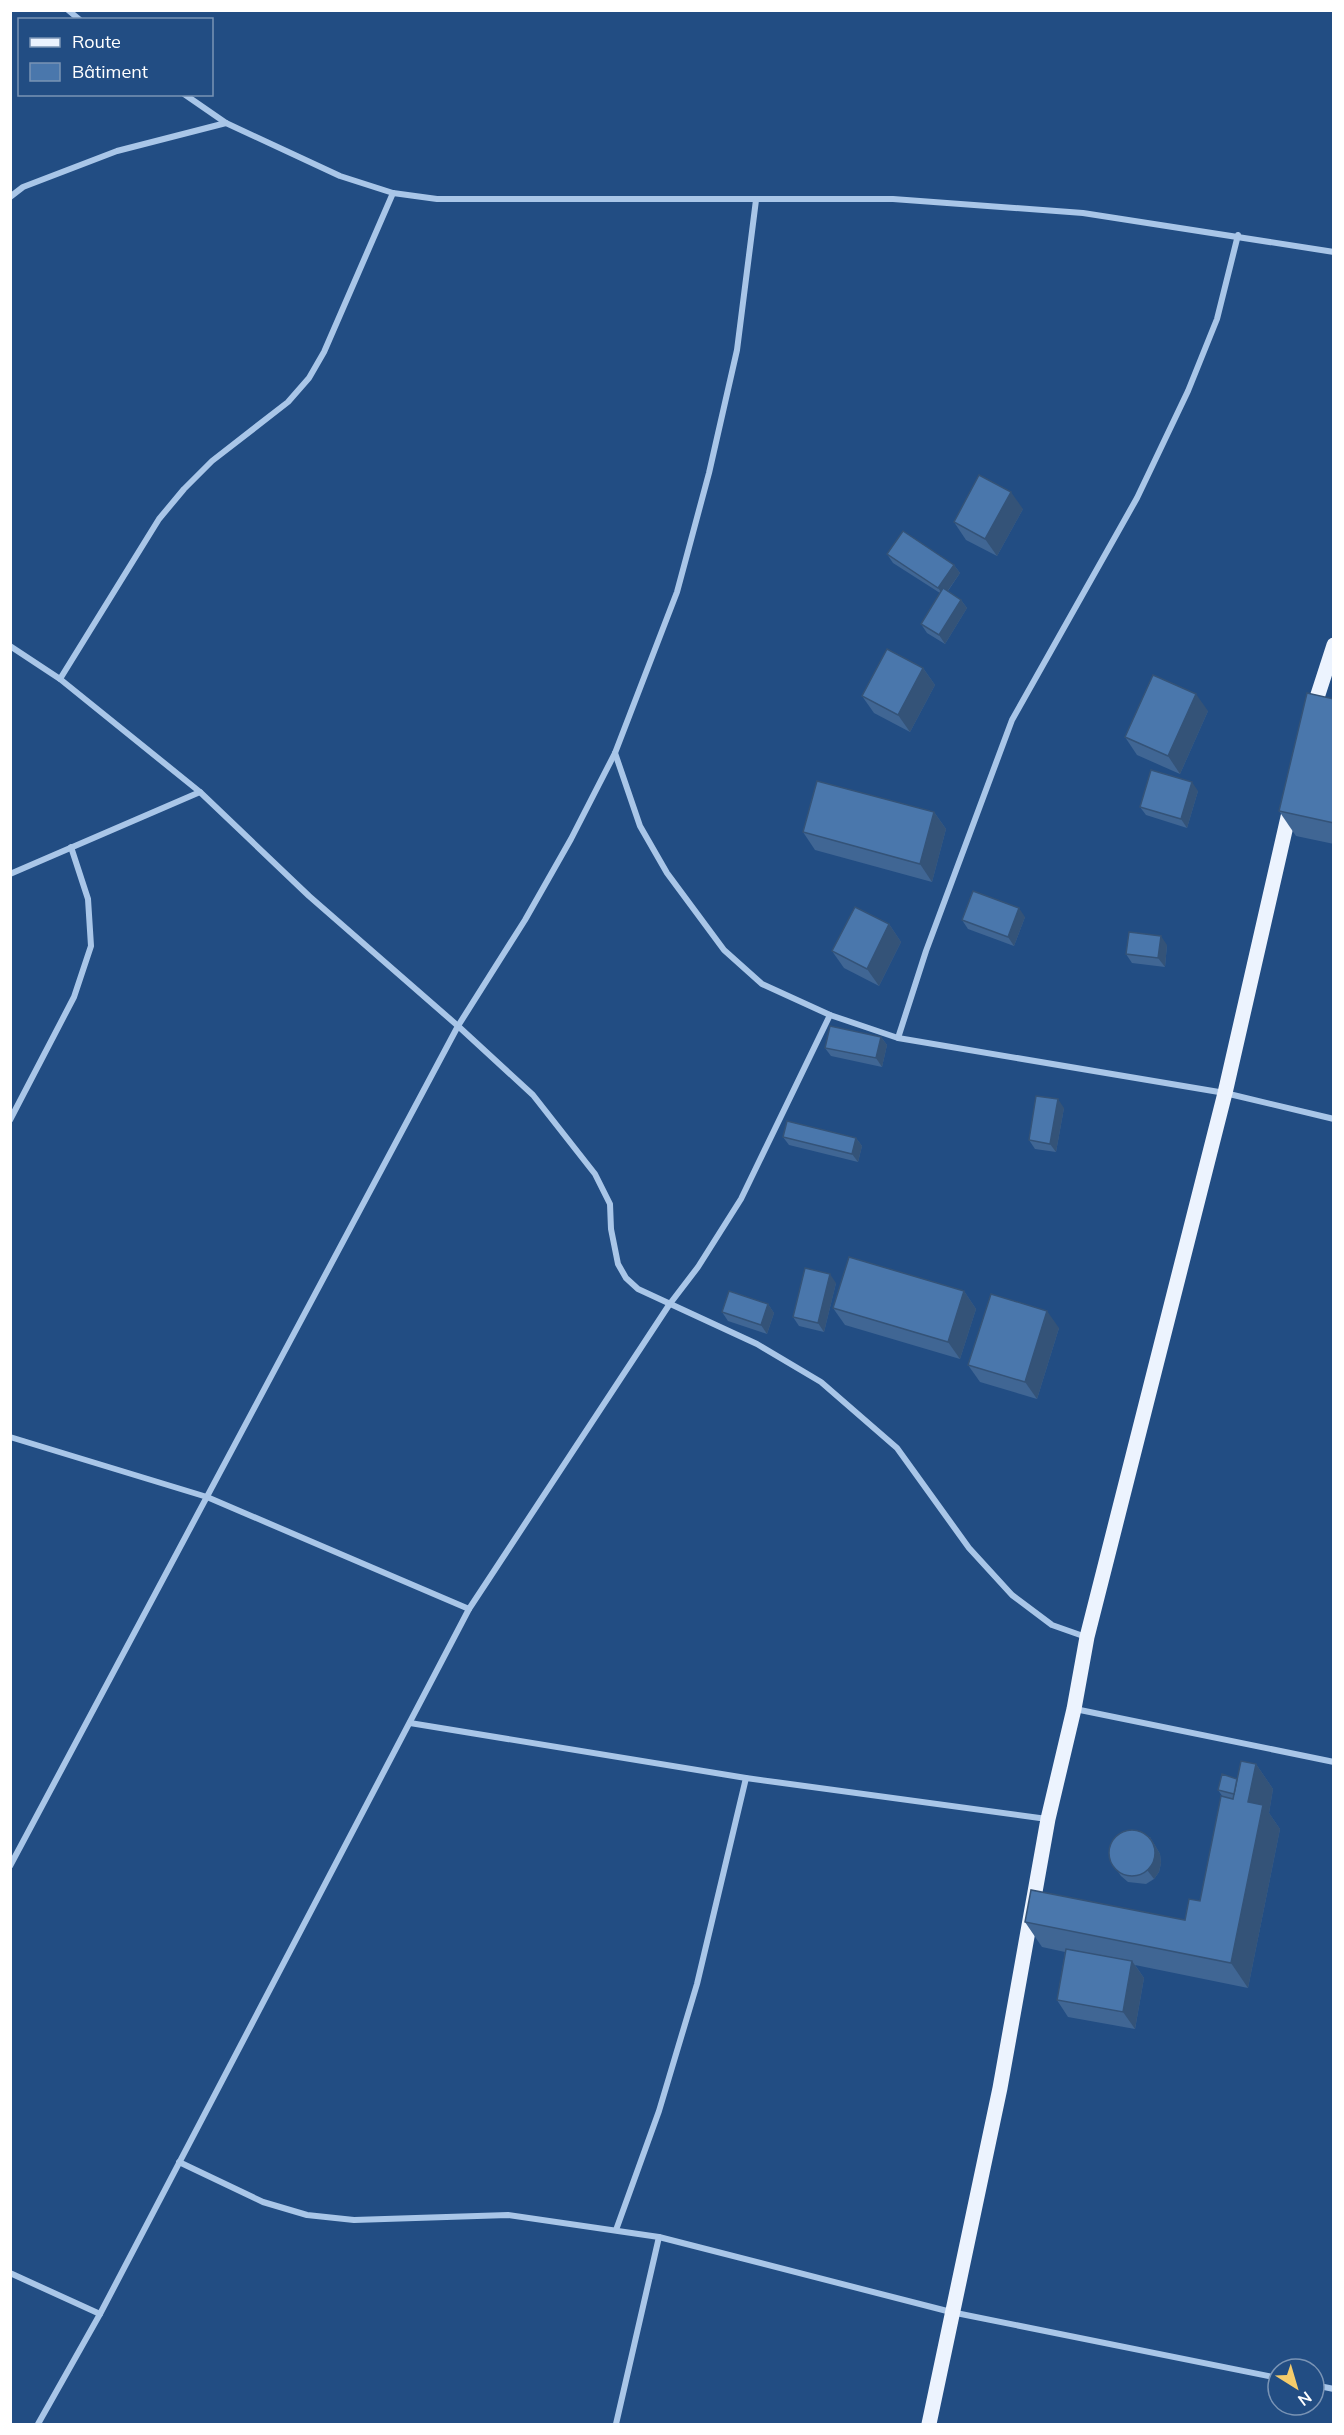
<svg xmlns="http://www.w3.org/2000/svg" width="1344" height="2435" font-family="Mulish,sans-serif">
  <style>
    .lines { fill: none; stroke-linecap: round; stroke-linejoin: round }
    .minor { stroke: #a9c6e8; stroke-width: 6 }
    .primary { stroke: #ecf3fe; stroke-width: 15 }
    .wall { fill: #406694 }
    .shaded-wall { fill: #345378 }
    .building { fill: #4a77ac; stroke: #345378; stroke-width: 1.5 }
  </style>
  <rect width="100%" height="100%" fill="#224d83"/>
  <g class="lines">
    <g class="minor">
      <path d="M68,10L80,20"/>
      <path d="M184,94L226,123L340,176L393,193L437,199H893L1083,213L1334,252"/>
      <path d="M10,197L23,187L117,151L226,123"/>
      <path d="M10,646L60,679L200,792L309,896L458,1026L533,1095L595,1174L610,1204L611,1229L618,1264L626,1278L638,1289L757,1344L821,1382L897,1448L969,1548L1012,1595L1052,1625L1086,1637"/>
      <path d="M60,679L159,519L184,489L212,461L288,402L309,378L324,352L393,193"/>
      <path d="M615,753L640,826L667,873L724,950L762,984L830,1015L898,1038L1225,1093L1334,1119"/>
      <path d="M10,874L200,792"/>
      <path d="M898,1038L926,951L1012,720L1137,498L1188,391L1217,319L1238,235"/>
      <path d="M10,1120L74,997L91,946L88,899L71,847"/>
      <path d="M10,1437L207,1497L469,1609"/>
      <path d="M1075,1709L1334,1762"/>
      <path d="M410,1723L746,1778L1047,1819"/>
      <path d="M10,1866L458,1026L525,920L571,839L615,753L677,592L709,473L737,350L756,200"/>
      <path d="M179,2162L263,2202L307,2215L354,2220L508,2215L659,2237L951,2312L1278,2378"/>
      <path d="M616,2230L659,2111L697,1984L746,1778"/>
      <path d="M10,2273L100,2314"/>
      <path d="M1314,2385L1334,2389"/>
      <path d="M38,2424L100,2314L469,1609L669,1305L698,1267L741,1199L830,1015"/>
      <path d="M616,2424L659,2237"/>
    </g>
    <g class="primary">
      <path d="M1312,713L1334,645"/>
      <path d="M929,2424L1000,2088L1048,1819L1074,1709L1087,1637L1225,1093L1291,804"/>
    </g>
  </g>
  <g class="wall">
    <path d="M1023,509L997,556L966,540L954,522Z"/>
    <path d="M887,554L954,565L960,573L948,591L961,600L967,608L945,644L927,633L921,624L940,593L893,563Z"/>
    <path d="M923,668L935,685L910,732L874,713L862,696Z"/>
    <path d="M1334,699V844L1296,836L1279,811Z"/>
    <path d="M1208,711L1180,774L1137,755L1125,737Z"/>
    <path d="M1198,791L1187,828L1146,815L1140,807Z"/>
    <path d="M934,812L946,829L932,882L815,850L803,832Z"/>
    <path d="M1025,917L1014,946L968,929L962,920Z"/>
    <path d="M889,924L901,942L879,986L844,968L832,951Z"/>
    <path d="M1167,945L1165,967L1132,963L1126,954Z"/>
    <path d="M881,1037L887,1045L882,1067L831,1056L825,1048Z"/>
    <path d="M1064,1108L1056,1152L1035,1149L1029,1140Z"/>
    <path d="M783,1137L856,1138L862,1146L858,1162L789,1145Z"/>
    <path d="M836,1283L824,1332L799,1326L793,1317Z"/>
    <path d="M964,1291L976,1309L960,1359L845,1325L833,1308Z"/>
    <path d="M768,1304L774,1313L767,1334L728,1321L722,1312Z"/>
    <path d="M1059,1328L1037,1399L980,1382L968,1365Z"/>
    <path d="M1256,1764L1273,1789L1269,1813L1280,1829L1248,1988L1135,1965L1144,1978L1135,2029L1068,2017L1057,2000L1065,1952L1042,1947L1025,1922L1185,1920L1200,1901L1223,1797L1218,1790L1237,1779Z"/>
    <path d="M1150,1837L1160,1854L1161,1863L1159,1872L1154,1879L1146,1884L1128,1882L1121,1876L1110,1860Z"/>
  </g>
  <g class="shaded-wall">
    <path d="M1011,492L1023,509L997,556L985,539Z"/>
    <path d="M954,565L960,573L944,596L938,588Z"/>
    <path d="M961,600L967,608L945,644L939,635Z"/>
    <path d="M923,668L935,685L910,732L898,715Z"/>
    <path d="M1196,694L1208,711L1180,774L1168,756Z"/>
    <path d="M1192,782L1198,791L1187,828L1181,819Z"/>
    <path d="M934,812L946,829L932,882L920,864Z"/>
    <path d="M1019,908L1025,917L1014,946L1008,937Z"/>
    <path d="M889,924L901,942L879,986L867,969Z"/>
    <path d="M1161,936L1167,945L1165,967L1158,958Z"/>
    <path d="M881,1037L887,1045L882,1067L876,1058Z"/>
    <path d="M1058,1099L1064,1108L1056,1152L1050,1144Z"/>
    <path d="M856,1138L862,1146L858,1162L852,1154Z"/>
    <path d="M830,1274L836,1283L824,1332L818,1323Z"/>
    <path d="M964,1291L976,1309L960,1359L948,1342Z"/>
    <path d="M768,1304L774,1313L767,1334L761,1325Z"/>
    <path d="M1047,1311L1059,1328L1037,1399L1025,1382Z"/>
    <path d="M1256,1764L1273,1789L1269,1813L1280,1829L1248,1988L1231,1963L1248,1802Z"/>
    <path d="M1150,1837L1160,1854L1161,1863L1159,1872L1154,1879L1147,1870Z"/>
    <path d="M1132,1961L1144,1978L1135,2029L1123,2012Z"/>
  </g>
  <g class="building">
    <path d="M979,475L1011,492L985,539L954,522Z"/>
    <path d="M903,531L954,565L938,588L887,554Z"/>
    <path d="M943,588L961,600L939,635L921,624Z"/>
    <path d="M887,649L923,668L898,715L862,696Z"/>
    <path d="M1153,675L1196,694L1168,756L1125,737Z"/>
    <path d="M1307,693L1334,699V823L1279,811Z"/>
    <path d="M1151,770L1192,782L1181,819L1140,807Z"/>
    <path d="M817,781L934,812L920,864L803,832Z"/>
    <path d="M973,891L1019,908L1008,937L962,920Z"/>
    <path d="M855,907L889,924L867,969L832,951Z"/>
    <path d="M1129,932L1161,936L1158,958L1126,954Z"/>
    <path d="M830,1026L881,1037L876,1058L825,1048Z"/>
    <path d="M1036,1096L1058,1099L1050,1144L1029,1140Z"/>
    <path d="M787,1121L856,1138L852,1154L783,1137Z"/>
    <path d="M849,1257L964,1291L948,1342L833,1308Z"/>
    <path d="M805,1268L830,1274L818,1323L793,1317Z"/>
    <path d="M729,1291L768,1304L761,1325L722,1312Z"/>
    <path d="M991,1294L1047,1311L1025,1382L968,1365Z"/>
    <path d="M1241,1761L1256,1764L1248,1802L1263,1805L1231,1963L1025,1922L1031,1890L1185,1920L1189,1899L1200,1901L1221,1796L1233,1799Z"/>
    <path d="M1222,1774L1237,1779L1234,1794L1218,1790Z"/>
    <circle cx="1132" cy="1853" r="23"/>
    <path d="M1066,1949L1132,1961L1123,2012L1057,2000Z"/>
  </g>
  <rect width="1344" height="2435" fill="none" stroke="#ffffff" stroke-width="24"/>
  <rect x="18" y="18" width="195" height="78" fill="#224d83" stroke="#7a94b5" stroke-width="1.5"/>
  <rect x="30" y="38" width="30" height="9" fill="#ecf3fe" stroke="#7a94b5" stroke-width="1.5"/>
  <text x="72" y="48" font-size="18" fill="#ffffff">Route</text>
  <rect x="30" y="63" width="30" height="18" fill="#4a77ac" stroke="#7a94b5" stroke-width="1.5"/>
  <text x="72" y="78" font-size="18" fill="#ffffff">Bâtiment</text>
  <g transform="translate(1296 2387) rotate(143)"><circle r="28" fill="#224d83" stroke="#7a94b5" stroke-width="1.5"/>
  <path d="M0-4.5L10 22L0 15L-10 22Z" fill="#f5cc6b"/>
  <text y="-9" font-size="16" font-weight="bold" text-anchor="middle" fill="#ffffff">N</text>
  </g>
</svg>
